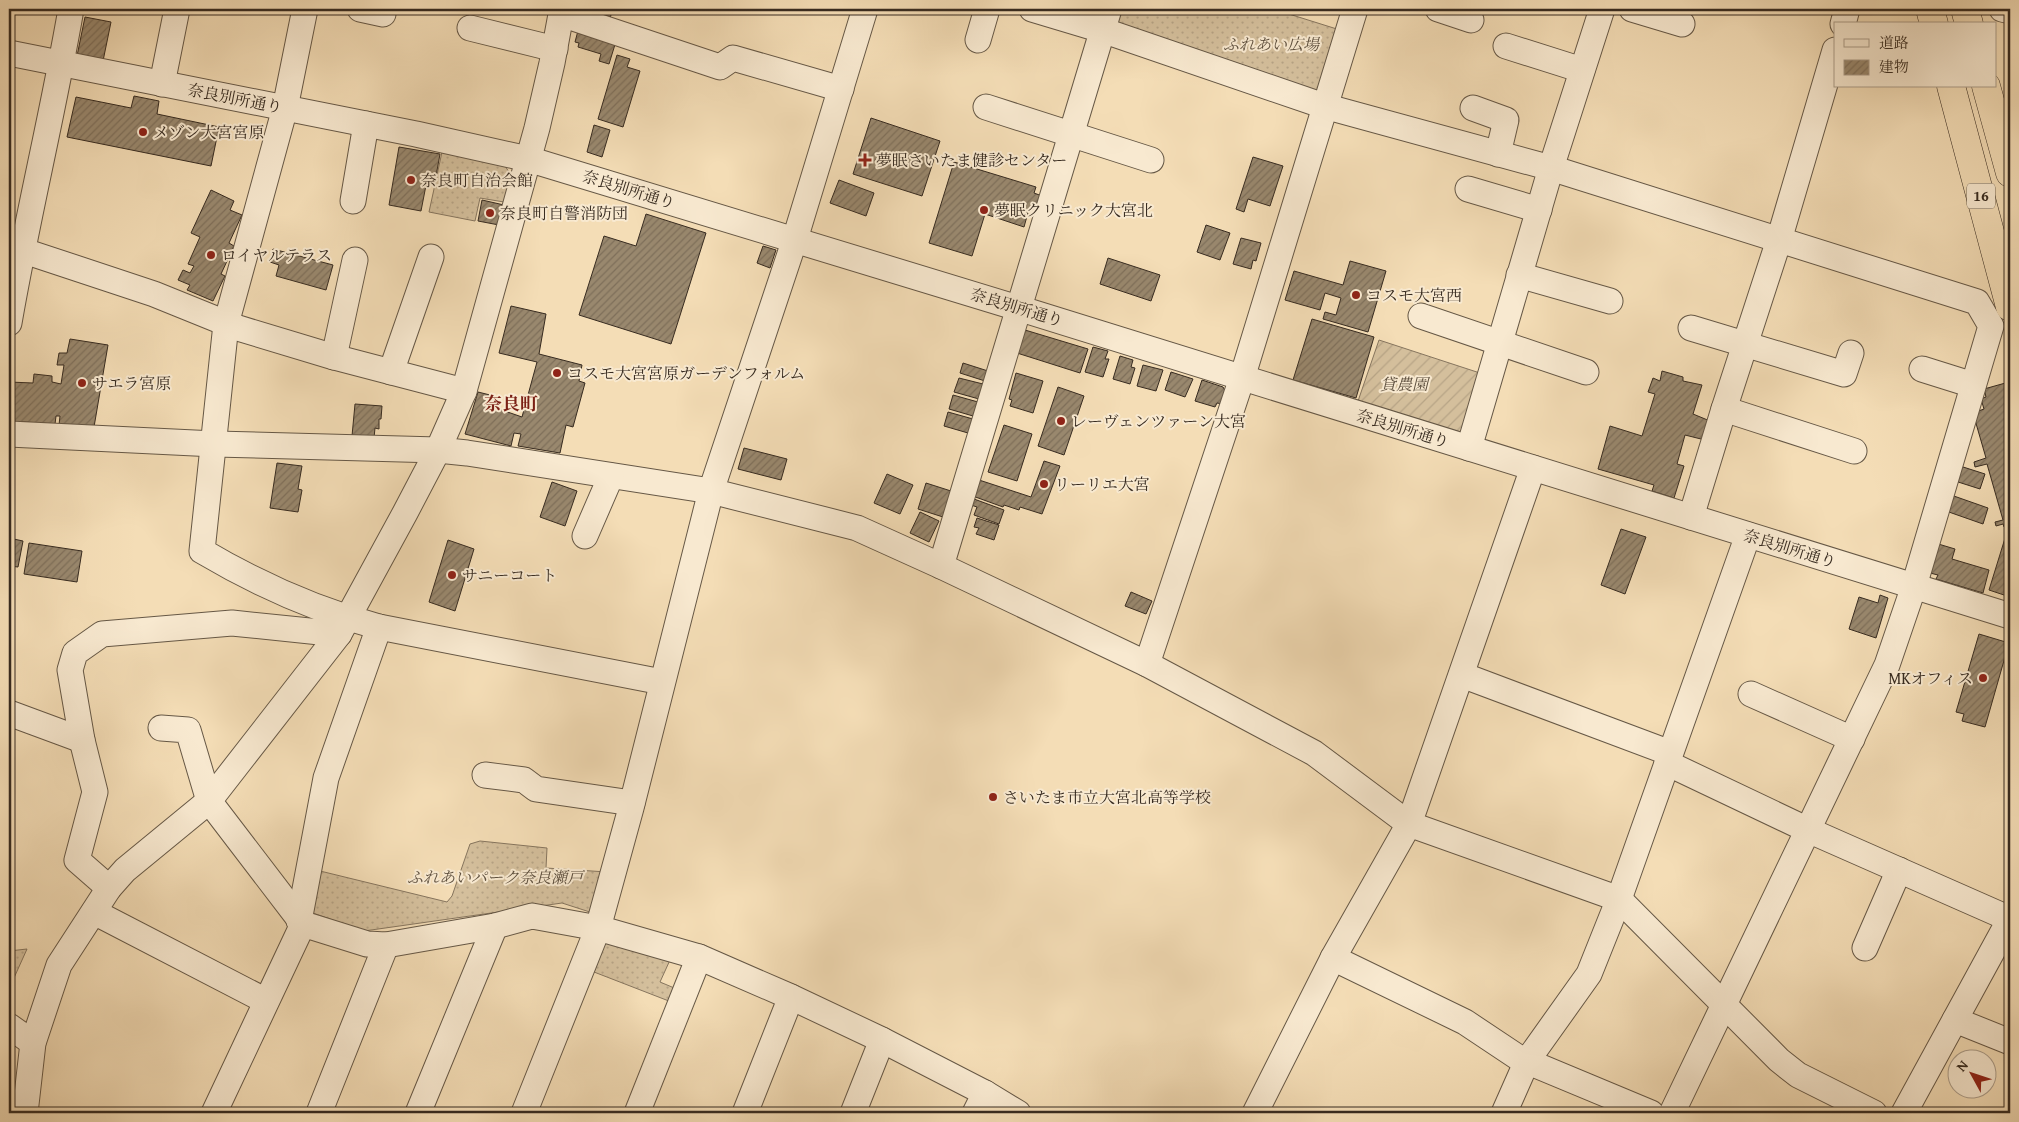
<svg xmlns="http://www.w3.org/2000/svg" width="2019" height="1122" font-family="'Gentium Book Plus','Noto Serif JP',serif">
  <style>
    .grass { fill: url(#grass-dots); stroke: #86755e }
    .garden { fill: url(#garden-furrows); stroke: #86755e }
    .building { fill: url(#building-hatch); stroke: #372b20 }
    .lines { fill: none; stroke-linecap: round; stroke-linejoin: round }
    .minor-casing { stroke: #665846; stroke-width: 27 }
    .highway-casing { stroke: #372b20; stroke-width: 29 }
    .minor { stroke: #f8e9d0; stroke-width: 25 }
    .highway { stroke: #f4ddb6; stroke-width: 28 }
    .poi-dot { fill: #8f2418; stroke: #f8e9d0; stroke-width: 2 }
    .labels { text-anchor: middle; stroke-width: 4; stroke-linejoin: round; paint-order: stroke }
    .shield { fill: #f8e9d0; stroke: #716455; stroke-width: 1 }
    .shield-label { font-size: 15px; font-weight: bold; fill: #372b20 }
    .park-label { font-size: 16px; font-style: italic; fill: #5e503f; stroke: #f8e9d0 }
    .street-label { font-size: 16px; fill: #372b20; stroke: #f8e9d0 }
    .poi-label { font-size: 16px; fill: #372b20; stroke: #f8e9d0; text-anchor: start }
    .neighbourhood-label { font-size: 18px; font-weight: bold; fill: #7a1f14; stroke: #f8e9d0 }
  </style>
  <defs>
    <pattern id="grass-dots" width="8" height="8" patternUnits="userSpaceOnUse" patternTransform="scale(1.25)"><rect width="8" height="8" fill="#d4bf9c"/><path d="M2 2h.1M6 6h.1" fill="none" stroke="#b7a486" stroke-width="1.8" stroke-linecap="round"/></pattern>
    <pattern id="garden-furrows" width="10" height="10" patternUnits="userSpaceOnUse" patternTransform="scale(1.25)"><rect width="10" height="10" fill="#d4bf9c"/><path d="M-1 1l2-2M0 10L10 0M9 11l2-2" fill="none" stroke="#b7a486"/></pattern>
    <pattern id="building-hatch" width="6" height="6" patternUnits="userSpaceOnUse" patternTransform="scale(1.25)"><rect width="6" height="6" fill="#99886e"/><path d="M-1 1l2-2M0 6l6-6M5 7l2-2" fill="none" stroke="#7e6f5a"/></pattern>
  </defs>
  <rect width="100%" height="100%" fill="#f4ddb6"/>
  <filter id="stains"><feTurbulence type="fractalNoise" baseFrequency=".004" numOctaves="4"/><feColorMatrix values="0 0 0 0 .2 0 0 0 0 .09 0 0 0 0 .02 0 0 0 .5 -.17"/></filter>
  <radialGradient id="worn" r=".72"><stop offset=".6" stop-color="#630" stop-opacity="0"/><stop offset="1" stop-color="#630" stop-opacity=".3"/></radialGradient>
  <g class="grass">
    <path d="M1117,9H1273L1340,30L1320,96L1111,29Z"/>
    <path d="M442,152L505,166L511,175L504,202L480,198L475,221L429,212Z"/>
    <path d="M480,841L547,848L546,868L607,872L596,914L562,903L364,931L307,911L316,870L447,902L452,896L470,844Z"/>
    <path d="M606,941L670,960L660,982L679,990L674,1003L594,972Z"/>
    <path d="M27,949L9,989V951Z"/>
  </g>
  <path class="garden" d="M1379,340L1486,375L1461,437L1357,404Z"/>
  <g class="building">
    <path d="M573,9H613L609,21Z"/>
    <path d="M85,17L111,22L103,61L77,56Z"/>
    <path d="M579,27L617,38L609,64L599,61L601,54L578,47L579,43L575,42Z"/>
    <path d="M617,55L630,59L627,67L640,71L623,127L598,119Z"/>
    <path d="M134,96L159,101L157,114L219,127L211,166L67,137L76,97L131,108Z"/>
    <path d="M871,118L940,141L922,196L853,174Z"/>
    <path d="M594,125L610,130L602,157L587,152Z"/>
    <path d="M399,147L440,154L436,176L428,175L421,211L389,205Z"/>
    <path d="M1253,157L1283,166L1270,206L1248,199L1244,212L1236,209Z"/>
    <path d="M954,162L1036,187L1034,193L1042,196L1037,211L1029,209L1024,227L985,214L972,256L929,243Z"/>
    <path d="M839,180L874,193L866,216L830,203Z"/>
    <path d="M211,190L234,201L230,210L242,215L229,243L234,246L221,274L225,276L213,301L187,290L190,285L178,280L183,270L190,273L194,266L188,264L200,237L191,233Z"/>
    <path d="M482,200L504,205L499,225L478,221Z"/>
    <path d="M646,214L706,233L671,344L579,315L604,236L636,246Z"/>
    <path d="M1206,225L1230,233L1220,260L1197,252Z"/>
    <path d="M1241,238L1261,243L1256,261L1253,260L1251,269L1233,264Z"/>
    <path d="M763,246L776,250L770,268L757,263Z"/>
    <path d="M273,249L333,265L326,290L276,276L279,265L270,262Z"/>
    <path d="M1108,258L1160,275L1151,301L1100,284Z"/>
    <path d="M1350,261L1386,271L1368,332L1323,319L1325,312L1336,315L1341,298L1325,293L1320,310L1285,300L1294,271L1343,285Z"/>
    <path d="M511,306L546,314L539,354L582,365L579,381L585,383L573,427L566,425L560,453L518,446L521,434L514,433L511,446L465,434L478,392L498,397L496,408L522,417L537,362L499,353Z"/>
    <path d="M1312,319L1374,337L1356,398L1293,380Z"/>
    <path d="M1025,330L1088,349L1080,373L1017,353Z"/>
    <path d="M70,339L108,345L94,427L59,425L60,416H56L55,424L9,421V382L33,383L34,374L52,376V382L61,384L64,365H57L59,353H67Z"/>
    <path d="M1093,347L1108,351L1105,359H1109L1103,377L1085,372Z"/>
    <path d="M1120,356L1133,360L1131,367L1135,368L1130,384L1113,379Z"/>
    <path d="M963,363L988,371L985,381L960,373Z"/>
    <path d="M1143,365L1163,370L1156,391L1137,386Z"/>
    <path d="M1662,371L1683,377V381L1702,385L1693,414L1710,421L1705,440L1685,435L1677,464L1684,466L1674,498L1652,491L1654,485L1598,469L1610,426L1642,436L1655,394L1648,392L1653,378L1660,381Z"/>
    <path d="M1171,372L1193,379L1185,397L1165,390Z"/>
    <path d="M1016,373L1043,381L1033,413L1010,406L1012,400L1009,399Z"/>
    <path d="M959,378L983,384L979,399L954,392Z"/>
    <path d="M1202,380L1223,387L1227,394L1223,404L1217,403L1215,407L1195,401Z"/>
    <path d="M2009,382L2010,388V525L2004,527L2003,524L1996,526L1995,522L2003,520L1987,464L1975,467L1974,462L1986,458L1973,413L1984,409L1981,399L1986,397L1984,389Z"/>
    <path d="M1058,387L1084,396L1064,455L1038,446Z"/>
    <path d="M953,395L978,402L973,416L949,409Z"/>
    <path d="M355,404L382,406L381,419H379V429L375,428L374,438L352,436Z"/>
    <path d="M948,412L973,419L968,433L944,426Z"/>
    <path d="M1004,425L1032,434L1017,481L988,472Z"/>
    <path d="M744,448L787,459L781,480L738,469Z"/>
    <path d="M1044,461L1060,466L1042,514L1020,507L1019,510L1004,505L1003,507L970,495L976,479L1031,497Z"/>
    <path d="M277,463L302,466L298,489L302,490L298,512L270,508Z"/>
    <path d="M1960,466L1985,474L1980,489L1955,481Z"/>
    <path d="M887,474L913,485L900,514L874,503Z"/>
    <path d="M552,482L577,491L565,526L540,517Z"/>
    <path d="M926,483L951,491L943,517L918,509Z"/>
    <path d="M1951,495L1988,508L1983,524L1946,511Z"/>
    <path d="M974,499L1004,510L999,524L974,515L977,507L971,505Z"/>
    <path d="M920,512L939,521L929,542L910,533Z"/>
    <path d="M977,518L999,525L994,540L976,534L979,528L974,527Z"/>
    <path d="M1621,529L1646,537L1625,594L1601,585Z"/>
    <path d="M2006,535L2010,536V597L1989,590Z"/>
    <path d="M9,538L23,541L18,567L9,566Z"/>
    <path d="M448,540L474,549L455,611L429,602Z"/>
    <path d="M29,543L82,551L77,582L24,574Z"/>
    <path d="M1935,543L1955,549L1952,559L1989,570L1983,593L1936,579L1938,575L1926,572Z"/>
    <path d="M1131,592L1152,601L1146,614L1125,606Z"/>
    <path d="M1880,595L1888,598L1876,638L1849,629L1859,597L1878,603Z"/>
    <path d="M1979,634L2009,643L1985,727L1962,721L1964,714L1956,712Z"/>
  </g>
  <g class="lines">
    <defs>
      <g id="minor">
        <path d="M305,9L285,108L226,324L202,551C256,583 319,611 379,627L662,682"/>
        <path d="M360,9L383,14"/>
        <path d="M1032,9L1102,30L1324,106L1551,168L1977,302L1991,326L1914,586L1887,665L1672,1113"/>
        <path d="M1438,9L1471,20"/>
        <path d="M1632,9L1682,24"/>
        <path d="M2002,9L2010,11"/>
        <path d="M561,14L720,67L733,58L841,89"/>
        <path d="M1843,24L1847,9"/>
        <path d="M470,28L555,49"/>
        <path d="M978,40L987,9"/>
        <path d="M1506,46L1582,70"/>
        <path d="M9,53L416,134L528,159L1018,308L2010,616"/>
        <path d="M162,84L177,9"/>
        <path d="M986,107L1151,160"/>
        <path d="M1473,108L1506,120L1498,154"/>
        <path d="M1468,189L1539,210"/>
        <path d="M353,201L366,124"/>
        <path d="M9,246L154,294L238,328L334,357L464,391"/>
        <path d="M1519,275L1610,301"/>
        <path d="M1421,316L1586,372"/>
        <path d="M9,323C27,218 53,114 71,9"/>
        <path d="M1691,328L1844,374L1851,353"/>
        <path d="M334,357L355,260"/>
        <path d="M1922,369L1973,385"/>
        <path d="M391,372L431,257"/>
        <path d="M1724,409L1854,451"/>
        <path d="M9,434L215,444L438,450L467,453L711,491L857,528L941,566L1147,664L1314,753L1409,824L1619,899L1779,1060L1798,1075L1874,1113"/>
        <path d="M1469,448L1551,168L1602,9"/>
        <path d="M1691,517L1724,409L1779,240L1835,50"/>
        <path d="M585,536L611,476"/>
        <path d="M941,566L1109,9"/>
        <path d="M1147,664L1242,378L1355,9"/>
        <path d="M1462,675L1670,753"/>
        <path d="M1751,694L1852,739"/>
        <path d="M9,713L82,740"/>
        <path d="M161,728L188,730L209,801L303,924L367,944L386,945L495,926L532,916L598,928L699,957L791,997L882,1040L985,1093L1018,1113"/>
        <path d="M1667,763L1808,830L2010,919"/>
        <path d="M485,775L524,780L536,789L632,803"/>
        <path d="M109,888L77,860L95,792L82,740L70,670L75,653L102,634L232,623L339,634"/>
        <path d="M94,912L266,1001"/>
        <path d="M299,921L326,778L379,627"/>
        <path d="M1865,948L1899,870"/>
        <path d="M1333,958L1465,1022L1519,1058L1651,1113"/>
        <path d="M1955,1020L2010,1042"/>
        <path d="M9,1026L33,1043"/>
        <path d="M25,1113L33,1043L59,965L109,888L125,870L209,801L339,634L405,513L438,450L464,391L537,128L552,63L562,9"/>
        <path d="M214,1113L303,924"/>
        <path d="M319,1113L386,945"/>
        <path d="M418,1113L495,926"/>
        <path d="M524,1113L598,928L631,808L711,491L795,239L865,9"/>
        <path d="M637,1113L699,957"/>
        <path d="M745,1113L791,997"/>
        <path d="M853,1113L882,1040"/>
        <path d="M975,1113L985,1093"/>
        <path d="M1255,1113L1333,958L1409,824L1533,468"/>
        <path d="M1504,1113L1527,1061L1589,974L1619,899L1748,535"/>
        <path d="M1904,1113L2010,919"/>
      </g>
      <g id="highway">
        <path d="M1930,9L1934,24"/>
        <path d="M1965,9L1969,24"/>
        <path d="M1951,86L2010,307"/>
        <path d="M1986,86L2010,173"/>
      </g>
    </defs>
    <use href="#minor" class="minor-casing"/>
    <use href="#highway" class="highway-casing"/>
    <use href="#minor" class="minor"/>
    <use href="#highway" class="highway"/>
  </g>
  <g class="poi-dot">
    <circle cx="143" cy="132" r="5"/>
    <path d="M862.5 152.5h5v5h5v5h-5v5h-5v-5h-5v-5h5z"/>
    <circle cx="411" cy="180" r="5"/>
    <circle cx="984" cy="210" r="5"/>
    <circle cx="490" cy="213" r="5"/>
    <circle cx="211" cy="255" r="5"/>
    <circle cx="1356" cy="295" r="5"/>
    <circle cx="557" cy="373" r="5"/>
    <circle cx="82" cy="383" r="5"/>
    <circle cx="1061" cy="421" r="5"/>
    <circle cx="1044" cy="484" r="5"/>
    <circle cx="452" cy="575" r="5"/>
    <circle cx="1983" cy="678" r="5"/>
    <circle cx="993" cy="797" r="5"/>
  </g>
  <g class="labels">
    <rect class="shield" x="1967" y="183.5" width="28" height="25" rx="4"/>
    <g class="shield-label">
      <text x="1981" y="201">16</text>
    </g>
    <g class="park-label">
      <text x="1271" y="50">ふれあい広場</text>
      <text x="1404" y="390">貸農園</text>
      <text x="495" y="883">ふれあいパーク奈良瀬戸</text>
    </g>
    <g class="street-label">
      <text transform="translate(235 98) rotate(11)" y="6">奈良別所通り</text>
      <text transform="translate(629 189) rotate(17)" y="6">奈良別所通り</text>
      <text transform="translate(1017 307) rotate(17)" y="6">奈良別所通り</text>
      <text transform="translate(1403 428) rotate(17)" y="6">奈良別所通り</text>
      <text transform="translate(1790 548) rotate(17)" y="6">奈良別所通り</text>
    </g>
    <g class="poi-label">
      <text x="153" y="138">メゾン大宮宮原</text>
      <text x="876" y="166">夢眠さいたま健診センター</text>
      <text x="421" y="186">奈良町自治会館</text>
      <text x="994" y="216">夢眠クリニック大宮北</text>
      <text x="500" y="219">奈良町自警消防団</text>
      <text x="221" y="261">ロイヤルテラス</text>
      <text x="1366" y="301">コスモ大宮西</text>
      <text x="567" y="379">コスモ大宮宮原ガーデンフォルム</text>
      <text x="92" y="389">サエラ宮原</text>
      <text x="1071" y="427">レーヴェンツァーン大宮</text>
      <text x="1054" y="490">リーリエ大宮</text>
      <text x="462" y="581">サニーコート</text>
      <text x="1973" y="684" text-anchor="end">MKオフィス</text>
      <text x="1003" y="803">さいたま市立大宮北高等学校</text>
    </g>
    <g class="neighbourhood-label">
      <text x="511" y="410">奈良町</text>
    </g>
  </g>
  <rect width="2019" height="1122" fill="none" stroke="#f4ddb6" stroke-width="30"/>
  <rect x="10" y="10" width="1999" height="1102" fill="none" stroke="#372b20" stroke-width="2.5"/>
  <rect x="15" y="15" width="1989" height="1092" fill="none" stroke="#372b20"/>
  <rect x="1834" y="22" width="162" height="65" fill="#f8e9d0" stroke="#ab9d8a"/>
  <rect x="1844" y="39" width="25" height="8" fill="#f8e9d0" stroke="#ab9d8a"/>
  <text x="1879" y="48" font-size="15" fill="#372b20">道路</text>
  <rect x="1844" y="60" width="25" height="15" fill="url(#building-hatch)" stroke="#ab9d8a"/>
  <text x="1879" y="72" font-size="15" fill="#372b20">建物</text>
  <g transform="translate(1972 1074) rotate(310)"><circle r="24" fill="#f8e9d0" stroke="#ab9d8a"/>
  <path d="M0-4L9 19L0 12L-9 19Z" fill="#8f2418"/>
  <text y="-8" font-size="14" font-weight="bold" text-anchor="middle" fill="#372b20">N</text>
  </g>
  <rect width="100%" height="100%" filter="url(#stains)"/>
  <rect width="100%" height="100%" fill="url(#worn)"/>
</svg>
